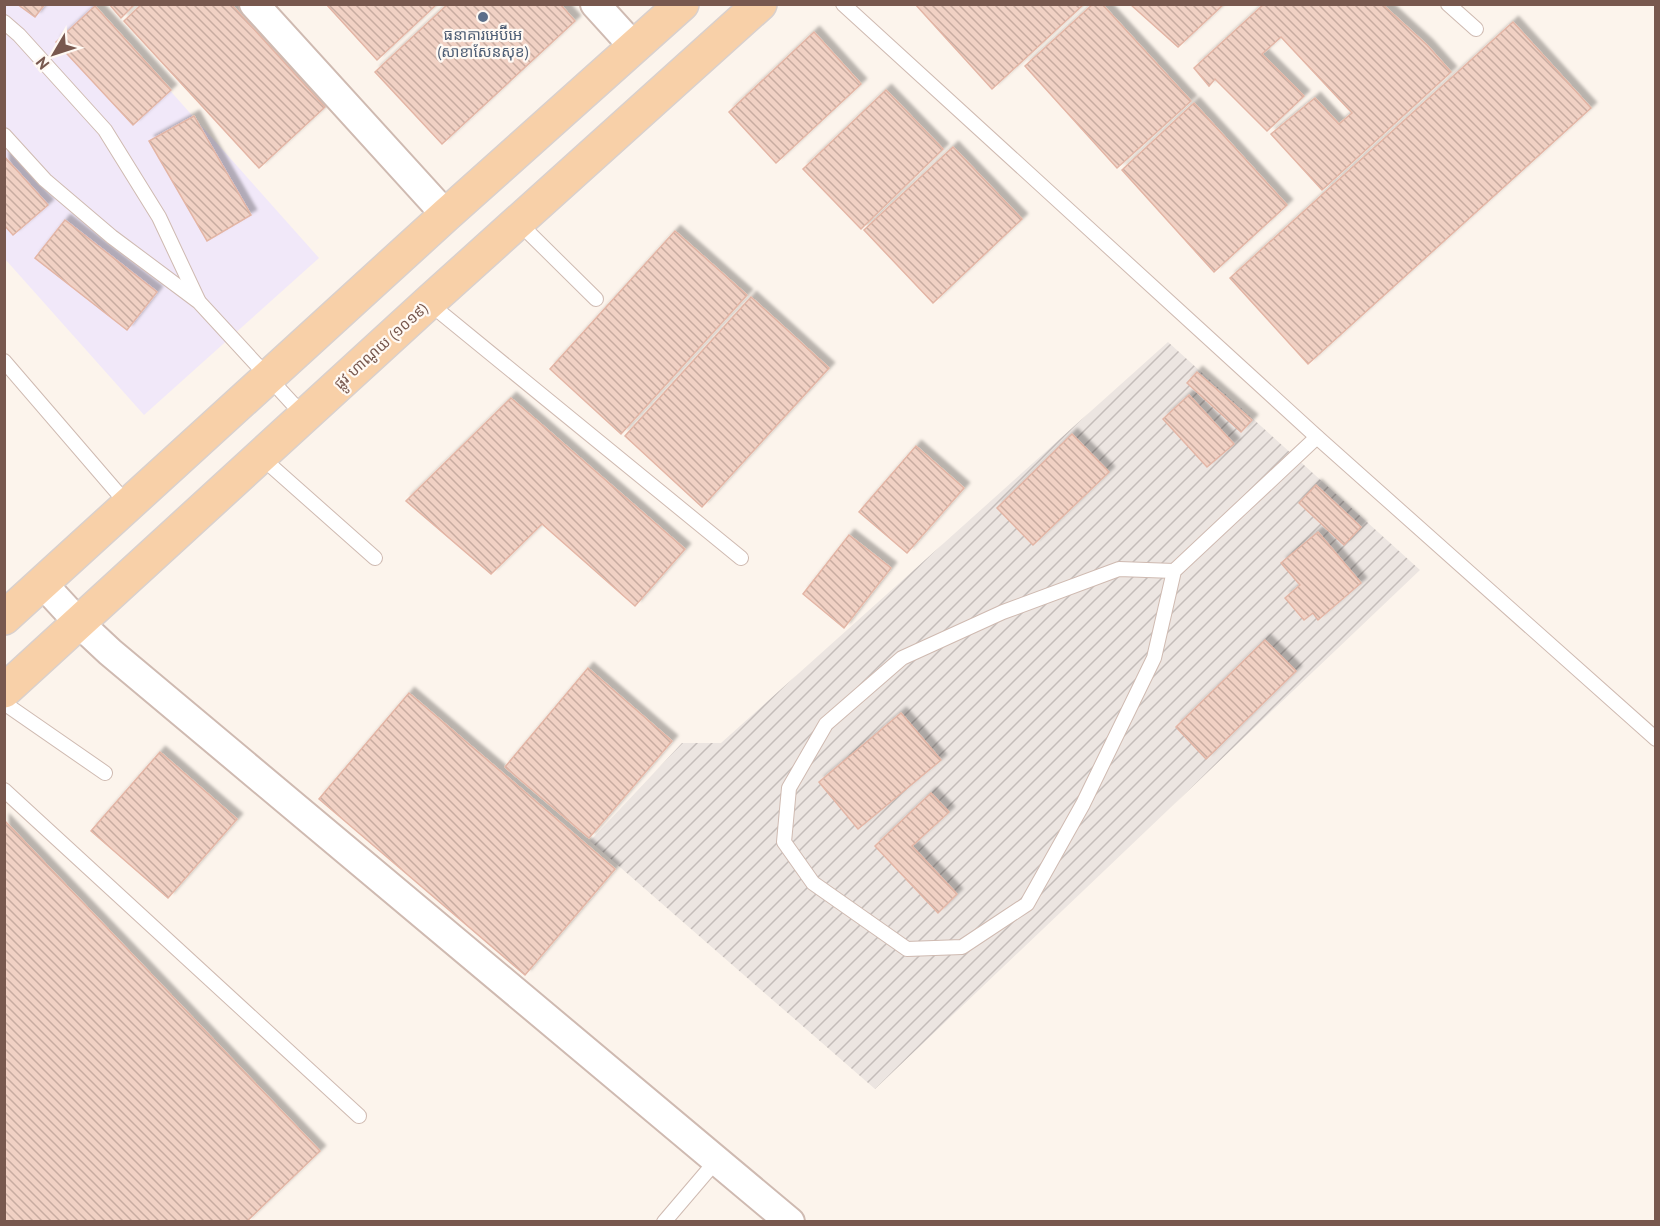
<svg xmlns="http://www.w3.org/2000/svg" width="1660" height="1226" font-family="'PT Sans','Noto Sans Khmer',sans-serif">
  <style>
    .industrial { fill: url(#industrial-furrows) }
    .education { fill: #f1e8f9 }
    .building { fill: url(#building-back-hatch); stroke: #e3b5a5; stroke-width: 1.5; filter: url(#shadow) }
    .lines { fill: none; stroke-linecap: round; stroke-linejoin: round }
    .lane-casing { stroke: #cfbab1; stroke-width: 16 }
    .street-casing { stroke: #cfbab1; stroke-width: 32 }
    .primary-casing { stroke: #d9d0cd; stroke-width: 36 }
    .lane { stroke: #fff; stroke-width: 14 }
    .street { stroke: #fff; stroke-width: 28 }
    .primary { stroke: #f8d0a8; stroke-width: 33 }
    .service-dot { fill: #5c6f8a; stroke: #fff9f3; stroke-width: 2 }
    .labels { text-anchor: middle; stroke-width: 4.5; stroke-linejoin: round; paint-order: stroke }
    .service-label { font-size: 15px; fill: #4e5e75; stroke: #fff9f3 }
    .street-label { font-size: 15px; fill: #78584e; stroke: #fff9f3 }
  </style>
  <defs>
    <pattern id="industrial-furrows" width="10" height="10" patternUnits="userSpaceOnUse" patternTransform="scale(1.5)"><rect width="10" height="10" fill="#ece5e1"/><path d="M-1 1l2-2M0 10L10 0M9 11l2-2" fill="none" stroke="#c4bcb9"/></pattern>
    <pattern id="building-back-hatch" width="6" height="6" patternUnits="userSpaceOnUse" patternTransform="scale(1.5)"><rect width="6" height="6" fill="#f1d1c4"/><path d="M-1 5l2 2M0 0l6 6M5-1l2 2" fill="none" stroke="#c8aca1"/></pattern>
    <filter id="shadow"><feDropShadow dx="5.5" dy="-5.5" stdDeviation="1.5" flood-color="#0004"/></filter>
  </defs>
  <rect width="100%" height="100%" fill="#fcf4ec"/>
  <path class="industrial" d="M1168,342L1420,570L875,1089L590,841L682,743H721Z"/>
  <path class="education" d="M4,5H94L319,258L144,415L5,259Z"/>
  <g class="building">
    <path d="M17,4H45L35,17Z"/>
    <path d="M109,4H135L121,18Z"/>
    <path d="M142,4H231L325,107L259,168L124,21Z"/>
    <path d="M326,4H437L377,60Z"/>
    <path d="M448,4H560L575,21L442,144L375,72Z"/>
    <path d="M915,4H1084L992,89Z"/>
    <path d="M1093,4H1102L1191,101L1117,168L1025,66Z"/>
    <path d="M1130,4H1224L1178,47Z"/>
    <path d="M1264,4H1382L1427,45L1451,72L1322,190L1271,134L1315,98L1339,124L1352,113L1281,37L1262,54L1304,96L1267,131L1215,79L1209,86L1194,68Z"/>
    <path d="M95,6L171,90L133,125L56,42Z"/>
    <path d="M1513,22L1591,108L1308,364L1230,278Z"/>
    <path d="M814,32L861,84L776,163L729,112Z"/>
    <path d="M886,90L943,149L861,229L803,169Z"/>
    <path d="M1194,103L1287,205L1214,272L1122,170Z"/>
    <path d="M194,116L251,215L207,241L149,141Z"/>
    <path d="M953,147L1022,219L933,303L864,230Z"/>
    <path d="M4,156L48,205L13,235L4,225Z"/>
    <path d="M65,220L157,292L127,330L35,258Z"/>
    <path d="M675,231L747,295L621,434L550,369Z"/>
    <path d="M751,297L829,368L702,507L625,436Z"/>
    <path d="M1197,372L1252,420L1241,432L1187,383Z"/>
    <path d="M1189,395L1234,444L1207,467L1163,419Z"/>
    <path d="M511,398L685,549L635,606L542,524L491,574L406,501Z"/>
    <path d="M1072,434L1109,472L1033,545L997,508Z"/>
    <path d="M916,446L964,488L907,553L859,512Z"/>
    <path d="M1316,485L1361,527L1344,545L1299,503Z"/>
    <path d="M1318,532L1361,583L1318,620L1313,613L1304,620L1285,598L1300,585L1281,563Z"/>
    <path d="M849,535L891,568L844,628L803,594Z"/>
    <path d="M1265,640L1296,671L1206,759L1176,727Z"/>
    <path d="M588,668L672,741L589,838L505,767Z"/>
    <path d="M409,693L615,869L525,975L319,799Z"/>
    <path d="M901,713L941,760L858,829L819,782Z"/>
    <path d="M160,752L237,819L168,898L91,831Z"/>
    <path d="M931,793L949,812L912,846L957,894L938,913L875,846Z"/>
    <path d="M4,820L320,1151L246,1222H4Z"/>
  </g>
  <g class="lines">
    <defs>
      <g id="lane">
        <path d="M843,4L1317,437L1656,739"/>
        <path d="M1448,4L1476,29"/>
        <path d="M4,22L19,35L105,130L159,217L198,300"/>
        <path d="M4,135L45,180L112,237L199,302L304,416"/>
        <path d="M518,222L596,299"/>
        <path d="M429,303L741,558"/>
        <path d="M4,361L128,505"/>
        <path d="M260,456L375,558"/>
        <path d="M1174,571L1119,569L1003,612L902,658L826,724L789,788L784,842L813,883L907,949L962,947L1027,904L1083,804L1154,658L1174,571L1317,437"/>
        <path d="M4,703L105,773"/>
        <path d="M4,790L359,1116"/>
        <path d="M664,1222L716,1161"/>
      </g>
      <g id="street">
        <path d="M254,4L446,215"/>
        <path d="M595,4L634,47"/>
        <path d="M43,584L79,623L110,652L790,1222"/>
      </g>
      <g id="primary">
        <path d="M4,618L446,215L682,4"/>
        <path d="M4,691L429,302L760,4"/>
      </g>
    </defs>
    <use href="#lane" class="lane-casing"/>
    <use href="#street" class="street-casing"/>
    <use href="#primary" class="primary-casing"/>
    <use href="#lane" class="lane"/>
    <use href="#street" class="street"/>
    <use href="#primary" class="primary"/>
  </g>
  <circle class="service-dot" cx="483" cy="17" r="6"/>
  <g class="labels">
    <g class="service-label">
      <text x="483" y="40">ធនាគារអេប៊ីអេ<tspan x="483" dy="17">(សាខាសែនសុខ)</tspan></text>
    </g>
    <g class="street-label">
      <text transform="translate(381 346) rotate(-42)" y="5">ផ្លូវ ហាណូយ (១០១៩)</text>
    </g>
  </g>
  <rect width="1660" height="1226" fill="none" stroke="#78584e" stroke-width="12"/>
  <g transform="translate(54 54) rotate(231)" stroke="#fff9f3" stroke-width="4.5" paint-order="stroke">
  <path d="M0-4.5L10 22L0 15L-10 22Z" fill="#78584e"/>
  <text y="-9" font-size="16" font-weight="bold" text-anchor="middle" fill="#78584e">N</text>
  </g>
</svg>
